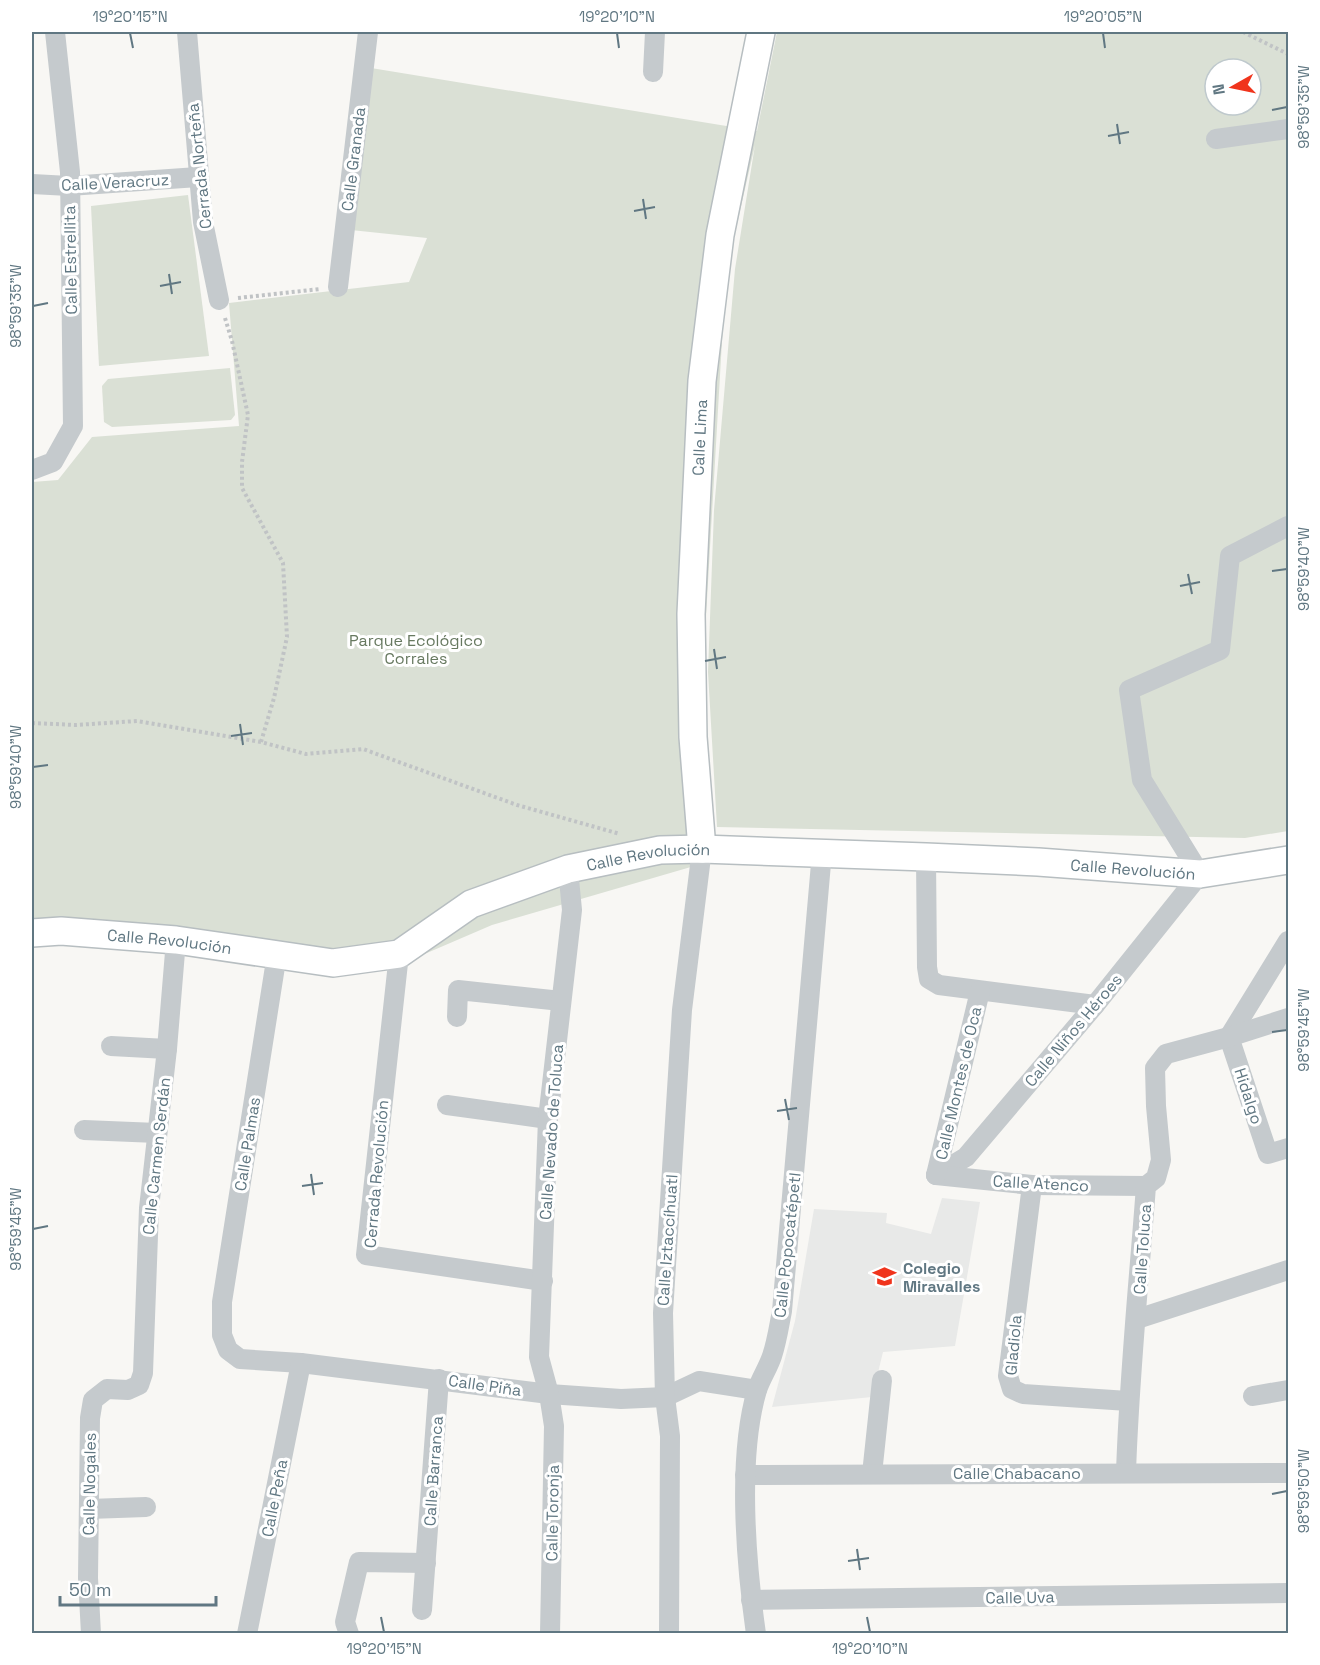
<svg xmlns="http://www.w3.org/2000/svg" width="1320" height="1665" font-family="'Space Grotesk',sans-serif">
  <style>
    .built { fill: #e8e9e8 }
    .green { fill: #dae0d5; fill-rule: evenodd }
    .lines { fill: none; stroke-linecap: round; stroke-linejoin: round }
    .secondary-casing { stroke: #b7bec1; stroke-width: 30 }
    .path { stroke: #c0c3c5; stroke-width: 4; stroke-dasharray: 3 3; stroke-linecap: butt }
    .street { stroke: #c5cacd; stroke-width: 20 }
    .secondary { stroke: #fff; stroke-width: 27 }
    .ticks { fill: none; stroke: #607782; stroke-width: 2 }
    .labels { text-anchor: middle; stroke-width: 6; stroke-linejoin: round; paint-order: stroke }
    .street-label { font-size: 16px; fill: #607782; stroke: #fff }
    .park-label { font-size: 16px; fill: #677960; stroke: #fff }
    .poi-label { font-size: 16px; font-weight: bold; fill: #607782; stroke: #fff; text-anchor: start }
    .neatline { fill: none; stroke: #607782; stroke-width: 2 }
    .ticks-label { font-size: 15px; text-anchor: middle; fill: #607782 }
  </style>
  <rect width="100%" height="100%" fill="#f8f7f4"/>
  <path class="built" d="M942,1198L980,1202L955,1346L883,1352L872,1397L772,1407L795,1321L814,1209L887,1213L886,1223L931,1234Z"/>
  <g class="green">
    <path d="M777,32H1288V831L1245,838L717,827L708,672L714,510L735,269L755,145L726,272L700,720L708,862L492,925L399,965L32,943V482L58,480L92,437L239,426L229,303L409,282L427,238L351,230L371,68L757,131ZM1215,69H1251V105H1215Z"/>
    <path d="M188,195L209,356L99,366L91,206Z"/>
    <path d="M230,368L235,415L231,420L112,427L104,422L102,386L108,379Z"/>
  </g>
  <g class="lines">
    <defs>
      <g id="secondary">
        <path id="s1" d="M702,849L693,737L691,614L702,381L720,235L761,32"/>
        <path id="s2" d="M32,933L61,931L176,940L333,963L399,954L471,904L568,869L660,850L702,849L926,857L1038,862L1200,874L1288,860"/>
      </g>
    </defs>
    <use href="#secondary" class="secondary-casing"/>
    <g class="path">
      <path d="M1243,32L1288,54"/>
      <path d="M238,298L320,289"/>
      <path d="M225,318L232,341L248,415L242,462V488L283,563L287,637L274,698L261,742"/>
      <path d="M32,723L76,725L137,721L261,742L306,754L363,749L517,805L620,834"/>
    </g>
    <g class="street">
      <path d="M187,32L203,222L219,300"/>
      <path d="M653,72L655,32"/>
      <path d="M1216,139L1288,129"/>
      <path d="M32,184L69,186L198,177"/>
      <path d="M338,287L368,32"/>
      <path d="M32,470L53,462L73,426L70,172L55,32"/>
      <path d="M926,857L927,967L929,979L939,985L1095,1005"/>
      <path d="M277,954L222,1302V1335L228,1350L240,1359L301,1363L549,1394L621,1399L665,1397L699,1381L757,1390"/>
      <path d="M399,954L366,1255L543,1281"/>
      <path d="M457,1017L458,990L561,1001"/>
      <path d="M1229,1037L1268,1154L1288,1148"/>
      <path d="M1229,1037L1288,941"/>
      <path d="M111,1046L167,1049"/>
      <path d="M447,1105L548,1119"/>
      <path d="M84,1130L157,1133"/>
      <path d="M936,1175L966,1157L1095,1005L1200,874L1142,780L1129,690L1220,650L1230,556L1288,526"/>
      <path d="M936,1175L1032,1185L1146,1186"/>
      <path d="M936,1175L980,991"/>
      <path d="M1032,1185L1008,1376L1012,1389L1023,1394L1128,1401"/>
      <path d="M1137,1319L1288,1270"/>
      <path d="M1253,1396L1288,1390"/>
      <path d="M1126,1473C1129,1377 1139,1281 1146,1186L1156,1178L1161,1160L1156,1106L1155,1068L1166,1054L1229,1037L1288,1018"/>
      <path d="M872,1474L882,1380"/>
      <path d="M745,1475L1288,1473"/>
      <path d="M89,1509L146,1507"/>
      <path d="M751,1600L1288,1593"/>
      <path d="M422,1610L439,1379"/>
      <path d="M91,1634L88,1578L90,1418L93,1400L107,1389L128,1390L139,1385L143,1373L149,1208L167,1049L176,940"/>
      <path d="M247,1634L301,1363"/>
      <path d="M349,1634L345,1622L359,1562L426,1563"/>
      <path d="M550,1634L554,1426L549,1394L539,1357L548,1119L572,910L568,869"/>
      <path d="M669,1634L670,1436L665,1397L663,1313L682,1010L702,849"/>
      <path d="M756,1634C746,1563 737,1458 757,1390C761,1378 768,1368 772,1356C777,1341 779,1326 782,1311L822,852"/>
    </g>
    <use href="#secondary" class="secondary"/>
  </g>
  <path class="ticks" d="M130,33L133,48M617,33L619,48M1103,33L1105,48M1272,110L1287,107M1117,124L1120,144M1108,136L1129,132M643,199L646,219M634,211L655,207M169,274L172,294M160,286L181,282M33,306L48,303M1272,571L1287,569M1188,574L1192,594M1180,586L1200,582M714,649L717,669M705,661L726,657M240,724L243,745M231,736L252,733M33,767L48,765M1272,1032L1287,1030M785,1099L789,1120M777,1111L797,1108M311,1174L314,1195M302,1186L323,1183M33,1229L48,1226M1272,1494L1287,1491M857,1549L860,1570M848,1561L869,1558M381,1617L384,1632M867,1617L870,1632"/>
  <defs>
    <symbol id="school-bare" viewBox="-9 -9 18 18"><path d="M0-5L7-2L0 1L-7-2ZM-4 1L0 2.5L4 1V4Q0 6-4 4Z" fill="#f0341c" stroke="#fff" stroke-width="2.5" paint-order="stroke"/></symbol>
  </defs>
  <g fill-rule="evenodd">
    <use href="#school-bare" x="868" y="1260" width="33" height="33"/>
  </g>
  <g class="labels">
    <g class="street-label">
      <text transform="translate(353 159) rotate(-83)" y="6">Calle Granada</text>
      <text transform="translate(199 166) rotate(-96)" y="6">Cerrada Norteña</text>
      <text transform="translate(115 182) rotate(-3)" y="6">Calle Veracruz</text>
      <text transform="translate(70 260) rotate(-91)" y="6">Calle Estrellita</text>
      <text dy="6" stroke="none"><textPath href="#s1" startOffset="412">Calle Lima</textPath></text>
      <text dy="6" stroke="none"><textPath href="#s2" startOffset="642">Calle Revolución</textPath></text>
      <text dy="6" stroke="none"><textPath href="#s2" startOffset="1128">Calle Revolución</textPath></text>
      <text dy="6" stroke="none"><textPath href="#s2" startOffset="138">Calle Revolución</textPath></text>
      <text transform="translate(1073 1030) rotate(-50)" y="6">Calle Niños Héroes</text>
      <text transform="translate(958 1083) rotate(-77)" y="6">Calle Montes de Oca</text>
      <text transform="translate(1249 1096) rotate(72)" y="6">Hidalgo</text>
      <text transform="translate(551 1132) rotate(-86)" y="6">Calle Nevado de Toluca</text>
      <text transform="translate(247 1144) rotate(-81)" y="6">Calle Palmas</text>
      <text transform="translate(156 1156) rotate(-84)" y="6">Calle Carmen Serdán</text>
      <text transform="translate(376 1174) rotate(-85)" y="6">Cerrada Revolución</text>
      <text transform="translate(1041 1183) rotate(3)" y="6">Calle Atenco</text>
      <text transform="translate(667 1240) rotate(-86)" y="6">Calle Iztaccíhuatl</text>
      <text transform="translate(787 1245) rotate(-84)" y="6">Calle Popocatépetl</text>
      <text transform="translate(1142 1249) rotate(-86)" y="6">Calle Toluca</text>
      <text transform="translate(1013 1345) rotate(-85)" y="6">Gladiola</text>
      <text transform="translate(485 1385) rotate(8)" y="6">Calle Piña</text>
      <text transform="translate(433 1471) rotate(-86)" y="6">Calle Barranca</text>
      <text x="1017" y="1479">Calle Chabacano</text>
      <text transform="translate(89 1484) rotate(-89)" y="6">Calle Nogales</text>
      <text transform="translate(274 1498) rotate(-79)" y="6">Calle Peña</text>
      <text transform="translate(552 1513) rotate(-89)" y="6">Calle Toronja</text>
      <text transform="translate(1020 1597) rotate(-1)" y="6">Calle Uva</text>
    </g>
    <g class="park-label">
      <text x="416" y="646">Parque Ecológico<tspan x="416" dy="18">Corrales</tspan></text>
    </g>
    <g class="poi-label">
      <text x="903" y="1274">Colegio<tspan x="903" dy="18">Miravalles</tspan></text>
    </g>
  </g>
  <rect width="1320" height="1665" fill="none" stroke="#ffffff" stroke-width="66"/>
  <g transform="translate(1233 87) rotate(261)"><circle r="28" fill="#ffffff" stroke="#bfc9cd" stroke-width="1.5"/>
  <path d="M0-4.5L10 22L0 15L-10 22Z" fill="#f0341c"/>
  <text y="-9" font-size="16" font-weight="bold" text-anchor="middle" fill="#607782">N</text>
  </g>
  <path d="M60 1596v9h156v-9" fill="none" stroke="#607782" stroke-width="3"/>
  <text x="69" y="1596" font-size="18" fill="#607782" stroke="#ffffff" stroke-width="4.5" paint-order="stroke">50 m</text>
  <rect x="33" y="33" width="1254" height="1599" class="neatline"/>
  <g class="ticks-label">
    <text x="130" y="22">19°20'15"N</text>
    <text x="617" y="22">19°20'10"N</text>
    <text x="1103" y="22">19°20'05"N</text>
    <text transform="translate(1304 107) rotate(-90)" y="5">98°59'35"W</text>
    <text transform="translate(16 306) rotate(-90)" y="5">98°59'35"W</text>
    <text transform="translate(1304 569) rotate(-90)" y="5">98°59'40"W</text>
    <text transform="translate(16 767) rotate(-90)" y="5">98°59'40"W</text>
    <text transform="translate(1304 1030) rotate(-90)" y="5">98°59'45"W</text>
    <text transform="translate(16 1229) rotate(-90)" y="5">98°59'45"W</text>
    <text transform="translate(1304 1491) rotate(-90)" y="5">98°59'50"W</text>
    <text x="384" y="1654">19°20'15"N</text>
    <text x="870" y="1654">19°20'10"N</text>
  </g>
</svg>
